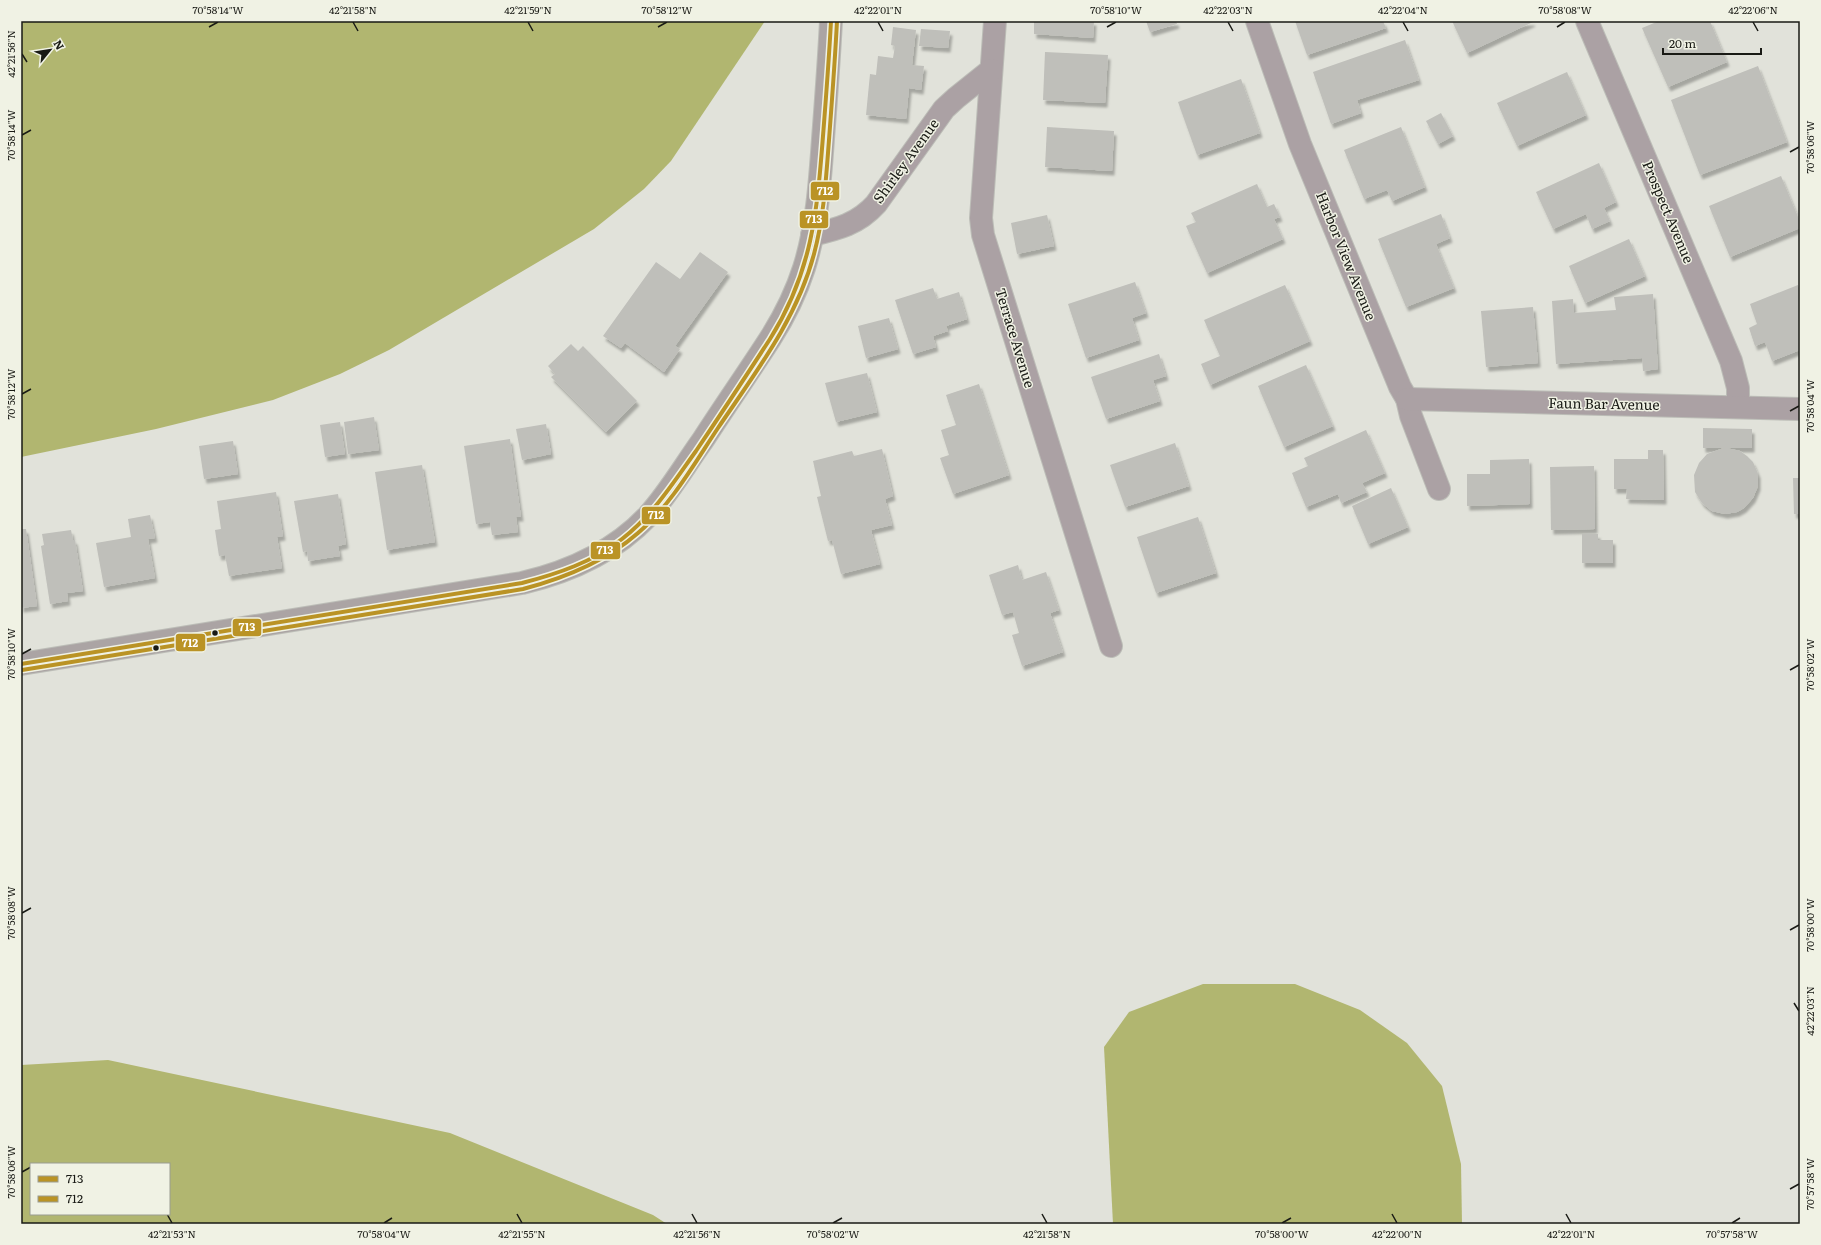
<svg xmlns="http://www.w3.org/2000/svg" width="1821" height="1245" font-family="Literata,serif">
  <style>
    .water { fill: #b1b670; fill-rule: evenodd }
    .building { fill: #bfbfba; filter: url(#shadow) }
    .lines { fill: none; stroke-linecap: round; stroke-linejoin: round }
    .minor-casing { stroke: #bcbdb7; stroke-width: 24 }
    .major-casing { stroke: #bcbdb7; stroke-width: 24 }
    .minor { stroke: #aba1a4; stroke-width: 22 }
    .major { stroke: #aba4a4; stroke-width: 22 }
    .bus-1-casing { stroke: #f0f2e4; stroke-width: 7 }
    .bus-2-casing { stroke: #f0f2e4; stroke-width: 7 }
    .bus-1 { stroke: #ba9325; stroke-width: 4 }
    .bus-2 { stroke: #ba9325; stroke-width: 4 }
    .ticks { fill: none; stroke: #191a15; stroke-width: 1.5 }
    .bus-dot { fill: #191a15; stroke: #f0f2e4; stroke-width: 1.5 }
    .labels { text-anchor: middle; stroke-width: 3; stroke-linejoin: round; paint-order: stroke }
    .street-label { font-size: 14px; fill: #191a15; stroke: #f0f2e4 }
    .line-badge { stroke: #f0f2e4; stroke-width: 1.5 }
    .badge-label { font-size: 11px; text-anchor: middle; font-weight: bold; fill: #fff }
    .neatline { fill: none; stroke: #191a15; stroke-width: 1.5 }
    .ticks-label { font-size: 10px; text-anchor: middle; fill: #191a15 }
  </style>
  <defs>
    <filter id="shadow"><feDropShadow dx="2.5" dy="4.5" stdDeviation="1" flood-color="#0004"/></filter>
  </defs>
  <rect width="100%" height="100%" fill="#e1e2da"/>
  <g class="water">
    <path d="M21,21H765L671,161L644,189L594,229L389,350L340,374L273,400L156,429L21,457Z"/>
    <path d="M1203,984H1295L1360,1010L1407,1043L1442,1086L1461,1164L1462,1224H1113L1104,1047L1129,1012Z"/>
    <path d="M108,1060L450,1133L653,1215L667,1224H21V1065ZM31,1164H169V1214H31Z"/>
  </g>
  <g class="building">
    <path d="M1034,21H1094L1093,38L1034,34Z"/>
    <path d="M1146,21H1176L1177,24L1150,32Z"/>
    <path d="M1295,21H1383L1386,28L1307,55Z"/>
    <path d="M1452,21H1532L1533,22L1467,53Z"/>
    <path d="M1659,21H1710L1727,62L1668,87L1642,28Z"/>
    <path d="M893,27L916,30L912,65L924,66L921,90L909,88L906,119L866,115L870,74L876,75L878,56L893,58L895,46L891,45Z"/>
    <path d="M921,29L950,31L948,48L919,46Z"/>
    <path d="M1405,40L1419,80L1357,100L1361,113L1331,124L1313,72Z"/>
    <path d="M1045,52L1108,55L1105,103L1043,100Z"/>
    <path d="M1758,66L1787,142L1700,175L1671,100Z"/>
    <path d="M1567,72L1586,115L1517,146L1497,103Z"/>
    <path d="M1241,79L1260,133L1197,155L1178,102Z"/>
    <path d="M1441,113L1453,136L1438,144L1426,121Z"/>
    <path d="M1047,127L1114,131L1112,171L1045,167Z"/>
    <path d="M1401,127L1425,187L1392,201L1387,190L1364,199L1344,150Z"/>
    <path d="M1599,163L1616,202L1604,208L1610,221L1592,229L1586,214L1553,229L1536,192Z"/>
    <path d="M1781,176L1800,222V228L1730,257L1709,206Z"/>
    <path d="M1257,184L1267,207L1274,204L1280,217L1274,219L1283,239L1207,273L1186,226L1196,222L1191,213Z"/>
    <path d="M1441,214L1450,238L1436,244L1454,288L1406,307L1378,239Z"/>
    <path d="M1047,215L1054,246L1017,254L1011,223Z"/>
    <path d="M1629,239L1645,276L1585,303L1569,266Z"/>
    <path d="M700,252L728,272L675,346L680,349L664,372L625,343L621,348L603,336L656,262L680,279Z"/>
    <path d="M1135,282L1146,313L1132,318L1139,340L1086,358L1068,304Z"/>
    <path d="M1285,285L1310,341L1210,385L1201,364L1220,356L1204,320Z"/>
    <path d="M1798,285L1800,291V350L1772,361L1765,342L1755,346L1749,328L1757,324L1750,304Z"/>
    <path d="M933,288L937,299L959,292L967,319L946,326L948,331L933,336L936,347L913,354L895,300Z"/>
    <path d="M1653,294L1658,369L1643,371L1642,358L1556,364L1552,301L1573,299L1574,313L1616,310L1614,297Z"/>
    <path d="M1533,307L1538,363L1486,367L1481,311Z"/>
    <path d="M889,318L898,349L866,358L858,326Z"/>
    <path d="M571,344L578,351L583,346L637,401L606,432L551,377L555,374L548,366Z"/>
    <path d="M1159,354L1166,376L1153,380L1160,401L1106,419L1091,377Z"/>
    <path d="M1306,365L1333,426L1284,447L1258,386Z"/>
    <path d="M867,373L877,412L836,422L825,383Z"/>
    <path d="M979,384L1009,475L953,494L940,458L949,455L941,430L956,425L946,395Z"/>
    <path d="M374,417L379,450L348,454L344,422Z"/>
    <path d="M340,422L345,454L325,457L320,425Z"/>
    <path d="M546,424L551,454L522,460L516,429Z"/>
    <path d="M1703,428L1752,429V448H1726L1740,451L1747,456L1753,462L1758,474V486L1753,498L1744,508L1737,512L1725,514L1712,511L1702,503L1695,492L1694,475L1699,463L1707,454L1724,448H1703Z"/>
    <path d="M1366,430L1385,473L1362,483L1367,492L1341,503L1338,494L1306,507L1292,473L1308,466L1304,458Z"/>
    <path d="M510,439L521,517H516L518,532L492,535L490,522L476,524L464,446Z"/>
    <path d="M233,441L238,474L204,479L199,446Z"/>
    <path d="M1175,443L1189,486L1125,507L1110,465Z"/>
    <path d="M882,449L893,496L885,499L892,525L871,530L880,564L841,574L832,540L828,541L817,497L821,496L813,461L852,451L854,456Z"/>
    <path d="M1648,450H1663L1664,500L1626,499L1627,489H1614V459H1648Z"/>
    <path d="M1529,459L1530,504L1467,506V474H1490V460Z"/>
    <path d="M422,465L435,542L387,550L375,472Z"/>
    <path d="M1594,466L1595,529L1551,530L1550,467Z"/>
    <path d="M1793,478H1800V514H1794Z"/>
    <path d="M1391,488L1408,527L1368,544L1352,506Z"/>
    <path d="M276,492L283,536L277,537L282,568L229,576L225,555L219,556L215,530L221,529L217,501Z"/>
    <path d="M338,494L346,544L338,546L340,556L308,561L307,551L303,552L294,501Z"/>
    <path d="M150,515L155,538L148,539L155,578L104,587L96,543L131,537L128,519Z"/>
    <path d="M1198,517L1216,573L1156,593L1137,537Z"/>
    <path d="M21,529H26L37,606L21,608Z"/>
    <path d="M71,530L73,540H75L83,591L67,593L68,601L50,604L41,546L44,545L42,534Z"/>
    <path d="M1582,534H1598V540H1613V563H1582Z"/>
    <path d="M1018,565L1022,580L1046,572L1059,610L1050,613L1063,652L1022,666L1012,635L1019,633L1013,612L1002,615L989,575Z"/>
  </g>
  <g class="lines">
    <defs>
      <g id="minor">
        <path d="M995,21L981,218L983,235L1111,646"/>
        <path d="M1257,21L1300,144L1400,387L1407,399L1411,416L1439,489"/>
        <path d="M1587,21L1731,361L1738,388V406"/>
        <path d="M812,235C838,229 858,224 876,204L944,109L956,98L991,70"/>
        <path d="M1407,399L1800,409"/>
      </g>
      <path id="major" d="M21,664L522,583C569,572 614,552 648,516C669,493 685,465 703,440C725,406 748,373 770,339C784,317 796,293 804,268C817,227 820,182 823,139C826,100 829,60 831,21"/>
    </defs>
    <use href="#minor" class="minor-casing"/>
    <use href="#major" class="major-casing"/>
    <use href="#minor" class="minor"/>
    <use href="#major" class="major"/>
    <defs>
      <path id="bus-1" d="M21,664L522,583C557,574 593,562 622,539C653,515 673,483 696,451C721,414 746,376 770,339C812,272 817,213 823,136C826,98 829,59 831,21"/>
      <path id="bus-2" d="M22,670L523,589C565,578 605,562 638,533C671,505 694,464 718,428C755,373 797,319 814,254C824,217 826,178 829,140C832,100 835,61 837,21"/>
    </defs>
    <use href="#bus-1" class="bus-1-casing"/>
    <use href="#bus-2" class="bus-2-casing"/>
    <use href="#bus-1" class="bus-1"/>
    <use href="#bus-2" class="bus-2"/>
  </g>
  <path class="ticks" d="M353,22L358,31M528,22L533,31M878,22L883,31M1228,22L1233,31M1403,22L1408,31M1753,22L1758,31M209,27L218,22M658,27L667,22M1107,27L1116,22M1557,27L1565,22M22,54L27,62M22,135L31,130M1790,152L1799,147M22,394L31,389M1790,411L1799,406M22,654L31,649M1790,670L1799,665M22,913L31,908M1790,930L1799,925M1794,1003L1799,1011M22,1172L31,1167M1790,1189L1799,1184M167,1214L172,1223M517,1214L522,1223M692,1214L697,1223M1042,1214L1047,1223M1392,1214L1397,1223M1566,1214L1571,1223M384,1223L392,1218M833,1223L842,1218M1282,1223L1291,1218M1732,1223L1740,1218"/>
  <g class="bus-dot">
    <circle cx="215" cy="633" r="3.5"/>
    <circle cx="156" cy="648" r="3.5"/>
  </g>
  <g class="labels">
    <g class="street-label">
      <text transform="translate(906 161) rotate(-54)" y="5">Shirley Avenue</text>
      <text transform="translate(1668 212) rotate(67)" y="5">Prospect Avenue</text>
      <text transform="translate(1346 256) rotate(68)" y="5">Harbor View Avenue</text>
      <text transform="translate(1015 338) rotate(73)" y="5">Terrace Avenue</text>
      <text transform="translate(1604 404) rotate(1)" y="5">Faun Bar Avenue</text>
    </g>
  </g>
  <g class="line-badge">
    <rect x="810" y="181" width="30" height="20" rx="4" fill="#ba9325"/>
    <rect x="799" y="210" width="30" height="19" rx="4" fill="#ba9325"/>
    <rect x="641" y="506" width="30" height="19" rx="4" fill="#ba9325"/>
    <rect x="590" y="541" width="31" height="19" rx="4" fill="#ba9325"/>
    <rect x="232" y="618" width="30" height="19" rx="4" fill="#ba9325"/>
    <rect x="175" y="633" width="31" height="19" rx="4" fill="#ba9325"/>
  </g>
  <g class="badge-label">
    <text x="825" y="195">712</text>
    <text x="814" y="223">713</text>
    <text x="656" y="519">712</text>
    <text x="605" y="554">713</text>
    <text x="247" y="631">713</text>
    <text x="190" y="647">712</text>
  </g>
  <rect width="1821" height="1245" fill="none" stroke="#f0f2e4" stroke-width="44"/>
  <rect x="30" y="1163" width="140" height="52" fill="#f0f2e4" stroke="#9a9c91"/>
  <rect x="38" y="1176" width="20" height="6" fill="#ba9325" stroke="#9a9c91"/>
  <text x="66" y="1183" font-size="12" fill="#191a15">713</text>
  <rect x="38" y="1196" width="20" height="6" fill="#ba9325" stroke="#9a9c91"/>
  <text x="66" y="1203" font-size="12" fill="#191a15">712</text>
  <g transform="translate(50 50) rotate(60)" stroke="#f0f2e4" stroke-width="3" paint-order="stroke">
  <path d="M0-3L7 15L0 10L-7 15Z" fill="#191a15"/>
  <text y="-6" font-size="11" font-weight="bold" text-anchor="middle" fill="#191a15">N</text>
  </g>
  <path d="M1663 48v6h98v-6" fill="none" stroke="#191a15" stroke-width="2"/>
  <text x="1669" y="48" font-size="12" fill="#191a15" stroke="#f0f2e4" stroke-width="3" paint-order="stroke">20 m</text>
  <rect x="22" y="22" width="1777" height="1201" class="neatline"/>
  <g class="ticks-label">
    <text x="218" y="14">70°58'14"W</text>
    <text x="353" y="14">42°21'58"N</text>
    <text x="528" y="14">42°21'59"N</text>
    <text x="667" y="14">70°58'12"W</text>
    <text x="878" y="14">42°22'01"N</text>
    <text x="1116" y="14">70°58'10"W</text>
    <text x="1228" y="14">42°22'03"N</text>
    <text x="1403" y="14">42°22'04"N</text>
    <text x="1565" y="14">70°58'08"W</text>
    <text x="1753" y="14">42°22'06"N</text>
    <text transform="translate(11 54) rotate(-90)" y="4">42°21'56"N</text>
    <text transform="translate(11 135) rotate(-90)" y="4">70°58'14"W</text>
    <text transform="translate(1810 147) rotate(-90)" y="4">70°58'06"W</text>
    <text transform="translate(11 394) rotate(-90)" y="4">70°58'12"W</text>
    <text transform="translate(1810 406) rotate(-90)" y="4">70°58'04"W</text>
    <text transform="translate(11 654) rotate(-90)" y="4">70°58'10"W</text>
    <text transform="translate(1810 665) rotate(-90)" y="4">70°58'02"W</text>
    <text transform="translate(11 913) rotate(-90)" y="4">70°58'08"W</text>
    <text transform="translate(1810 925) rotate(-90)" y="4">70°58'00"W</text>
    <text transform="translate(1810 1011) rotate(-90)" y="4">42°22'03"N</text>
    <text transform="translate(11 1172) rotate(-90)" y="4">70°58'06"W</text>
    <text transform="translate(1810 1184) rotate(-90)" y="4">70°57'58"W</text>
    <text x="172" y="1238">42°21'53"N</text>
    <text x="384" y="1238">70°58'04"W</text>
    <text x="522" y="1238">42°21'55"N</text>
    <text x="697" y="1238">42°21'56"N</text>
    <text x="833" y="1238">70°58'02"W</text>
    <text x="1047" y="1238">42°21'58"N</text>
    <text x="1282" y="1238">70°58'00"W</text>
    <text x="1397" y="1238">42°22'00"N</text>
    <text x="1571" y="1238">42°22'01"N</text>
    <text x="1732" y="1238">70°57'58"W</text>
  </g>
</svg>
